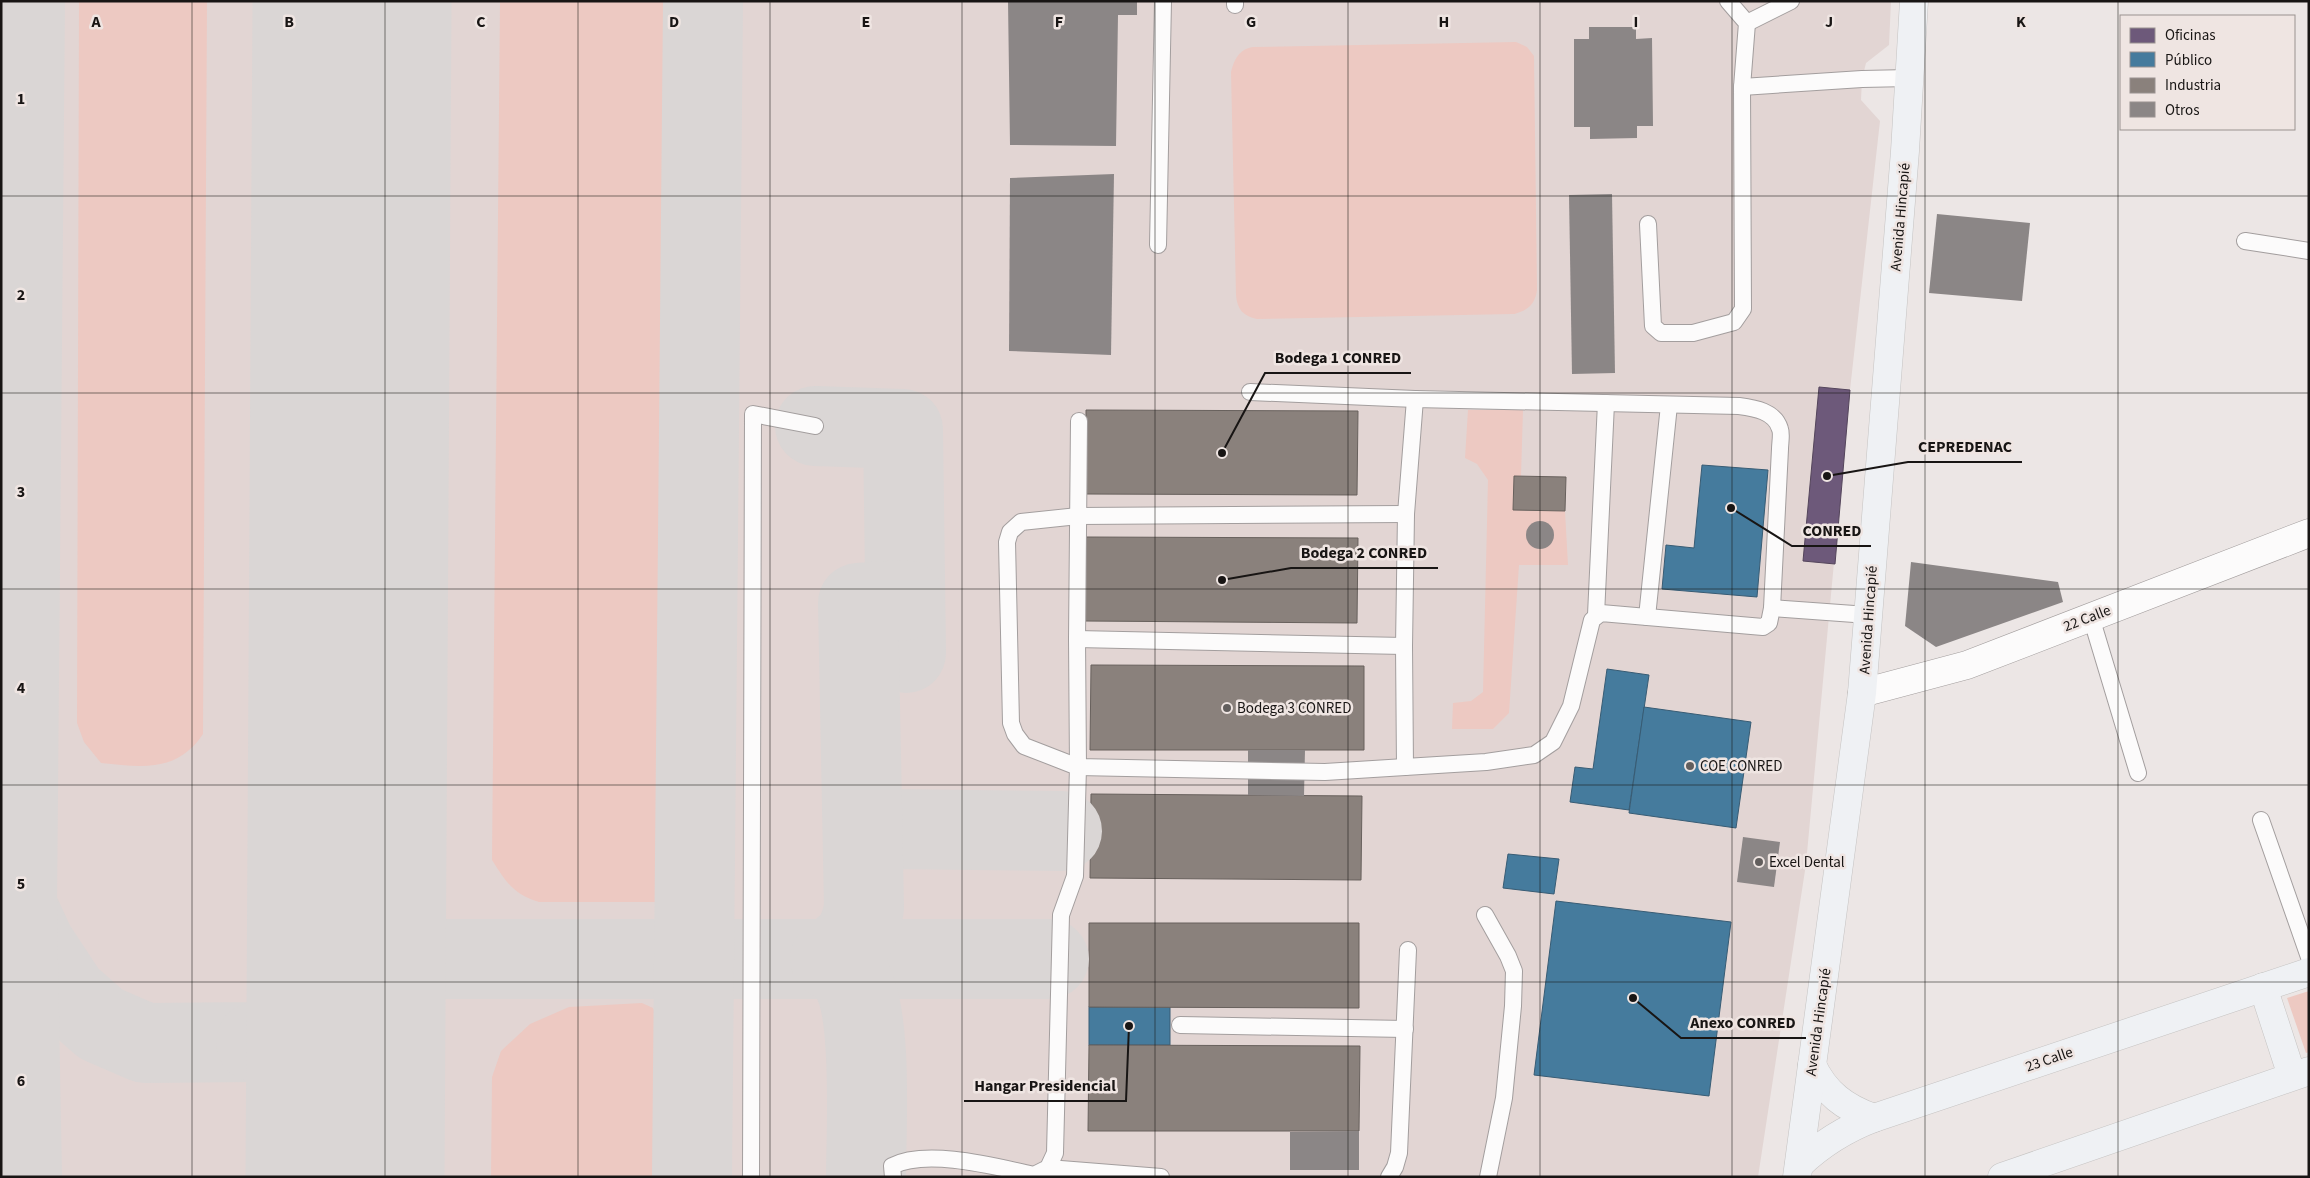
<svg xmlns="http://www.w3.org/2000/svg" width="2310" height="1178" font-family="'Source Sans 3',sans-serif">
  <style>
    .built { fill: #e2d5d3 }
    .green { fill: #edc9c2 }
    .offices { fill: #6d597a; stroke: #54455b }
    .public { fill: #457b9d; stroke: #385c74 }
    .industry { fill: #8a817c; stroke: #68615d }
    .lines { fill: none; stroke-linecap: round; stroke-linejoin: round }
    .taxiway { stroke: #dad6d5; stroke-width: 80 }
    .runway { stroke: #dad6d5; stroke-width: 199 }
    .building { fill: #8b8686 }
    .service-casing { stroke: #a39e9e; stroke-width: 18 }
    .minor-casing { stroke: #a39e9e; stroke-width: 29 }
    .primary-casing { stroke: #c5c3c2; stroke-width: 29 }
    .service { stroke: #fcfbfb; stroke-width: 16 }
    .minor { stroke: #fcfbfb; stroke-width: 28 }
    .primary { stroke: #eff1f4; stroke-width: 28 }
    .grid { fill: none; stroke: #181514; stroke-width: 1; stroke-opacity: 0.55 }
    .poi-dot { fill: #625e5d; stroke: #efe5e2; stroke-width: 2 }
    .labels { text-anchor: middle; stroke-width: 5; stroke-linejoin: round; paint-order: stroke }
    .street-label { font-size: 15px; fill: #181514; stroke: #efe5e2 }
    .poi-label { font-size: 15px; fill: #181514; stroke: #efe5e2; text-anchor: start }
    .grid-label { font-size: 16px; text-anchor: middle; font-weight: bold; fill: #181514; stroke: #efe5e2; stroke-width: 5; stroke-linejoin: round; paint-order: stroke }
    .leader { fill: none; stroke: #181514; stroke-width: 2 }
    .callout-dot { fill: #181514; stroke: #efe5e2; stroke-width: 2 }
    .callout-label { font-size: 16px; text-anchor: middle; font-weight: bold; fill: #181514; stroke: #efe5e2; stroke-width: 5; stroke-linejoin: round; paint-order: stroke }
  </style>
  <rect width="100%" height="100%" fill="#ece6e5"/>
  <path class="built" d="M1,1H1891L1889,45L1866,63L1862,79L1861,100L1880,121L1850,390L1806,864L1758,1177H1Z"/>
  <g class="green">
    <path d="M79,1H207L203,734C177,773 142,767 101,763L84,742L77,723Z"/>
    <path d="M500,1H669L667,902H539C513,894 506,882 492,860Z"/>
    <path d="M1516,42L1527,47L1534,56L1537,290C1535,305 1527,311 1513,314L1257,319C1243,316 1237,309 1236,295L1231,72C1234,60 1239,49 1253,47Z"/>
    <path d="M1468,410H1523L1521,476H1514L1513,510L1565,511L1568,565H1519L1509,713L1493,729H1452L1453,703L1471,701L1483,692L1488,480L1477,464L1465,458Z"/>
    <path d="M2309,991V1052L2306,1053L2287,998Z"/>
    <path d="M642,1003L653,1008L660,1022L658,1177H491L492,1077L501,1051L530,1024L569,1007Z"/>
  </g>
  <path class="offices" d="M1819,387L1850,390L1835,564L1803,561Z"/>
  <g class="public">
    <path d="M1702,465L1768,470L1757,597L1662,589L1666,545L1694,548Z"/>
    <path d="M1607,669L1649,675L1629,810L1570,802L1575,767L1593,769Z"/>
    <path d="M1644,707L1751,722L1736,828L1629,813Z"/>
    <path d="M1508,854L1559,859L1554,894L1503,888Z"/>
    <path d="M1556,901L1731,922L1709,1096L1534,1075Z"/>
    <rect x="1089" y="1007" width="81" height="38"/>
  </g>
  <g class="industry">
    <path d="M1086,410L1358,411L1357,495L1086,494Z"/>
    <path d="M1514,476L1566,477L1565,511L1513,510Z"/>
    <path d="M1086,537L1358,538L1357,623L1085,621Z"/>
    <path d="M1091,665L1364,666V750H1090Z"/>
    <path d="M1091,794L1362,796L1361,880L1090,878Z"/>
    <path d="M1089,923H1359V1008L1089,1007Z"/>
    <path d="M1089,1045L1360,1046L1359,1131H1088Z"/>
  </g>
  <g class="lines">
    <g class="taxiway">
      <path d="M815,426L903,429L906,653"/>
      <path d="M862,808L875,824L885,829L1062,831"/>
      <path d="M17,906L35,945L68,995L101,1024L145,1043L256,1042L285,1034L320,1019L378,979L424,959"/>
      <path d="M347,920C372,939 393,950 424,959H1049"/>
      <path d="M256,1042C302,1050 313,1058 345,1091"/>
      <path d="M22,1177L17,907L25,1"/>
      <path d="M692,1177L703,1"/>
      <path d="M866,1177C866,1129 874,1009 848,973C844,967 836,963 830,959C853,941 858,937 864,908L858,603L905,600"/>
    </g>
    <path class="runway" d="M345,1177L352,1"/>
  </g>
  <g class="building">
    <path d="M1008,1H1137V15H1118L1116,146L1010,145Z"/>
    <path d="M1589,27H1636V39L1652,38L1653,126H1637V138L1590,139V127H1574V39H1589Z"/>
    <path d="M1114,174L1111,355L1009,351L1010,178Z"/>
    <path d="M1612,194L1615,373L1572,374L1569,195Z"/>
    <path d="M1937,214L2030,223L2022,301L1929,293Z"/>
    <circle cx="1540" cy="535" r="14"/>
    <path d="M1911,562L2058,582L2063,602L1936,647L1905,626Z"/>
    <path d="M1248,750H1305L1304,796L1248,795Z"/>
    <path d="M1743,837L1780,842L1774,887L1737,882Z"/>
    <path d="M1359,1131V1170H1290V1132Z"/>
  </g>
  <g class="lines">
    <defs>
      <g id="service">
        <path d="M1728,1L1747,23L1742,87"/>
        <path d="M1235,5V1"/>
        <path d="M1747,23L1791,1"/>
        <path d="M1648,224L1653,326L1661,333H1693L1734,322L1743,309L1742,87L1862,79L1909,78"/>
        <path d="M2245,241L2309,251"/>
        <path d="M1158,245L1163,1"/>
        <path d="M1250,392L1415,399"/>
        <path d="M1415,399L1739,406C1754,408 1775,411 1780,429C1782,434 1780,443 1780,449L1772,608L1769,623L1763,627L1601,613L1592,620L1571,706L1553,742L1534,755L1486,762L1405,767L1404,646L1406,514Z"/>
        <path d="M1079,421L1077,639L1078,767L1325,772L1405,767"/>
        <path d="M1772,608L1868,615"/>
        <path d="M1596,615L1606,403"/>
        <path d="M1647,617L1669,405"/>
        <path d="M2091,617L2138,773"/>
        <path d="M1077,639L1404,646"/>
        <path d="M2261,820L2309,957"/>
        <path d="M1485,915L1508,956L1514,971L1513,1006L1504,1098L1488,1177"/>
        <path d="M1180,1025L1405,1029"/>
        <path d="M1048,1168L1161,1177"/>
        <path d="M751,1177L753,414L815,426"/>
        <path d="M893,1177L892,1166C927,1148 997,1167 1034,1175L1048,1168L1055,1153L1061,915L1075,876L1078,767L1024,746L1015,734L1011,723L1007,542L1010,532L1021,522L1078,516L1406,514"/>
        <path d="M1389,1177L1395,1167L1399,1153L1408,950"/>
      </g>
      <path id="minor" d="M1862,693L1967,665L2309,533"/>
      <g id="primary">
        <path d="M2263,987L2292,1076"/>
        <path d="M1812,1065C1825,1093 1845,1108 1874,1118"/>
        <path d="M1799,1165C1821,1144 1845,1129 1874,1118L2309,972"/>
        <path d="M1797,1177L1862,693L1905,151L1914,1"/>
        <path d="M2002,1177L2309,1071"/>
      </g>
    </defs>
    <use href="#service" class="service-casing"/>
    <use href="#minor" class="minor-casing"/>
    <use href="#primary" class="primary-casing"/>
    <use href="#service" class="service"/>
    <use href="#minor" class="minor"/>
    <use href="#primary" class="primary"/>
  </g>
  <path class="grid" d="M192,1V1177M385,1V1177M578,1V1177M770,1V1177M962,1V1177M1155,1V1177M1348,1V1177M1540,1V1177M1732,1V1177M1925,1V1177M2118,1V1177M1,196H2309M1,393H2309M1,589H2309M1,785H2309M1,982H2309"/>
  <g class="poi-dot">
    <circle cx="1227" cy="708" r="5"/>
    <circle cx="1690" cy="766" r="5"/>
    <circle cx="1759" cy="862" r="5"/>
  </g>
  <g class="labels">
    <g class="street-label">
      <text transform="translate(1900 217) rotate(-85)" y="5">Avenida Hincapié</text>
      <text transform="translate(2087 618) rotate(-21)" y="5">22 Calle</text>
      <text transform="translate(1868 620) rotate(-86)" y="5">Avenida Hincapié</text>
      <text transform="translate(1818 1022) rotate(-82)" y="5">Avenida Hincapié</text>
      <text transform="translate(2049 1059) rotate(-19)" y="5">23 Calle</text>
    </g>
    <g class="poi-label">
      <text x="1237" y="713">Bodega 3 CONRED</text>
      <text x="1700" y="771">COE CONRED</text>
      <text x="1769" y="867">Excel Dental</text>
    </g>
  </g>
  <g class="grid-label">
    <text x="96" y="27">A</text>
    <text x="289" y="27">B</text>
    <text x="481" y="27">C</text>
    <text x="674" y="27">D</text>
    <text x="866" y="27">E</text>
    <text x="1059" y="27">F</text>
    <text x="1251" y="27">G</text>
    <text x="1444" y="27">H</text>
    <text x="1636" y="27">I</text>
    <text x="1829" y="27">J</text>
    <text x="2021" y="27">K</text>
    <text x="21" y="104">1</text>
    <text x="21" y="300">2</text>
    <text x="21" y="497">3</text>
    <text x="21" y="693">4</text>
    <text x="21" y="889">5</text>
    <text x="21" y="1086">6</text>
  </g>
  <path class="leader" d="M1222 453L1265 373H1411M1827 476L1908 462H2022M1731 508L1792 546H1871M1222 580L1291 568H1438M1633 998L1681 1038H1806M1129 1026L1126 1101H964"/>
  <g class="callout-dot">
    <circle cx="1222" cy="453" r="5"/>
    <circle cx="1827" cy="476" r="5"/>
    <circle cx="1731" cy="508" r="5"/>
    <circle cx="1222" cy="580" r="5"/>
    <circle cx="1633" cy="998" r="5"/>
    <circle cx="1129" cy="1026" r="5"/>
  </g>
  <g class="callout-label">
    <text x="1338" y="363">Bodega 1 CONRED</text>
    <text x="1965" y="452">CEPREDENAC</text>
    <text x="1832" y="536">CONRED</text>
    <text x="1364" y="558">Bodega 2 CONRED</text>
    <text x="1743" y="1028">Anexo CONRED</text>
    <text x="1045" y="1091">Hangar Presidencial</text>
  </g>
  <rect width="2310" height="1178" fill="none" stroke="#181514" stroke-width="5"/>
  <rect x="2120" y="15" width="175" height="115" fill="#efe5e2" stroke="#999290"/>
  <rect x="2130" y="28" width="25" height="15" fill="#6d597a" stroke="#999290"/>
  <text x="2165" y="40" font-size="15" fill="#181514">Oficinas</text>
  <rect x="2130" y="52" width="25" height="15" fill="#457b9d" stroke="#999290"/>
  <text x="2165" y="65" font-size="15" fill="#181514">Público</text>
  <rect x="2130" y="78" width="25" height="15" fill="#8a817c" stroke="#999290"/>
  <text x="2165" y="90" font-size="15" fill="#181514">Industria</text>
  <rect x="2130" y="102" width="25" height="15" fill="#8b8686" stroke="#999290"/>
  <text x="2165" y="115" font-size="15" fill="#181514">Otros</text>
</svg>
